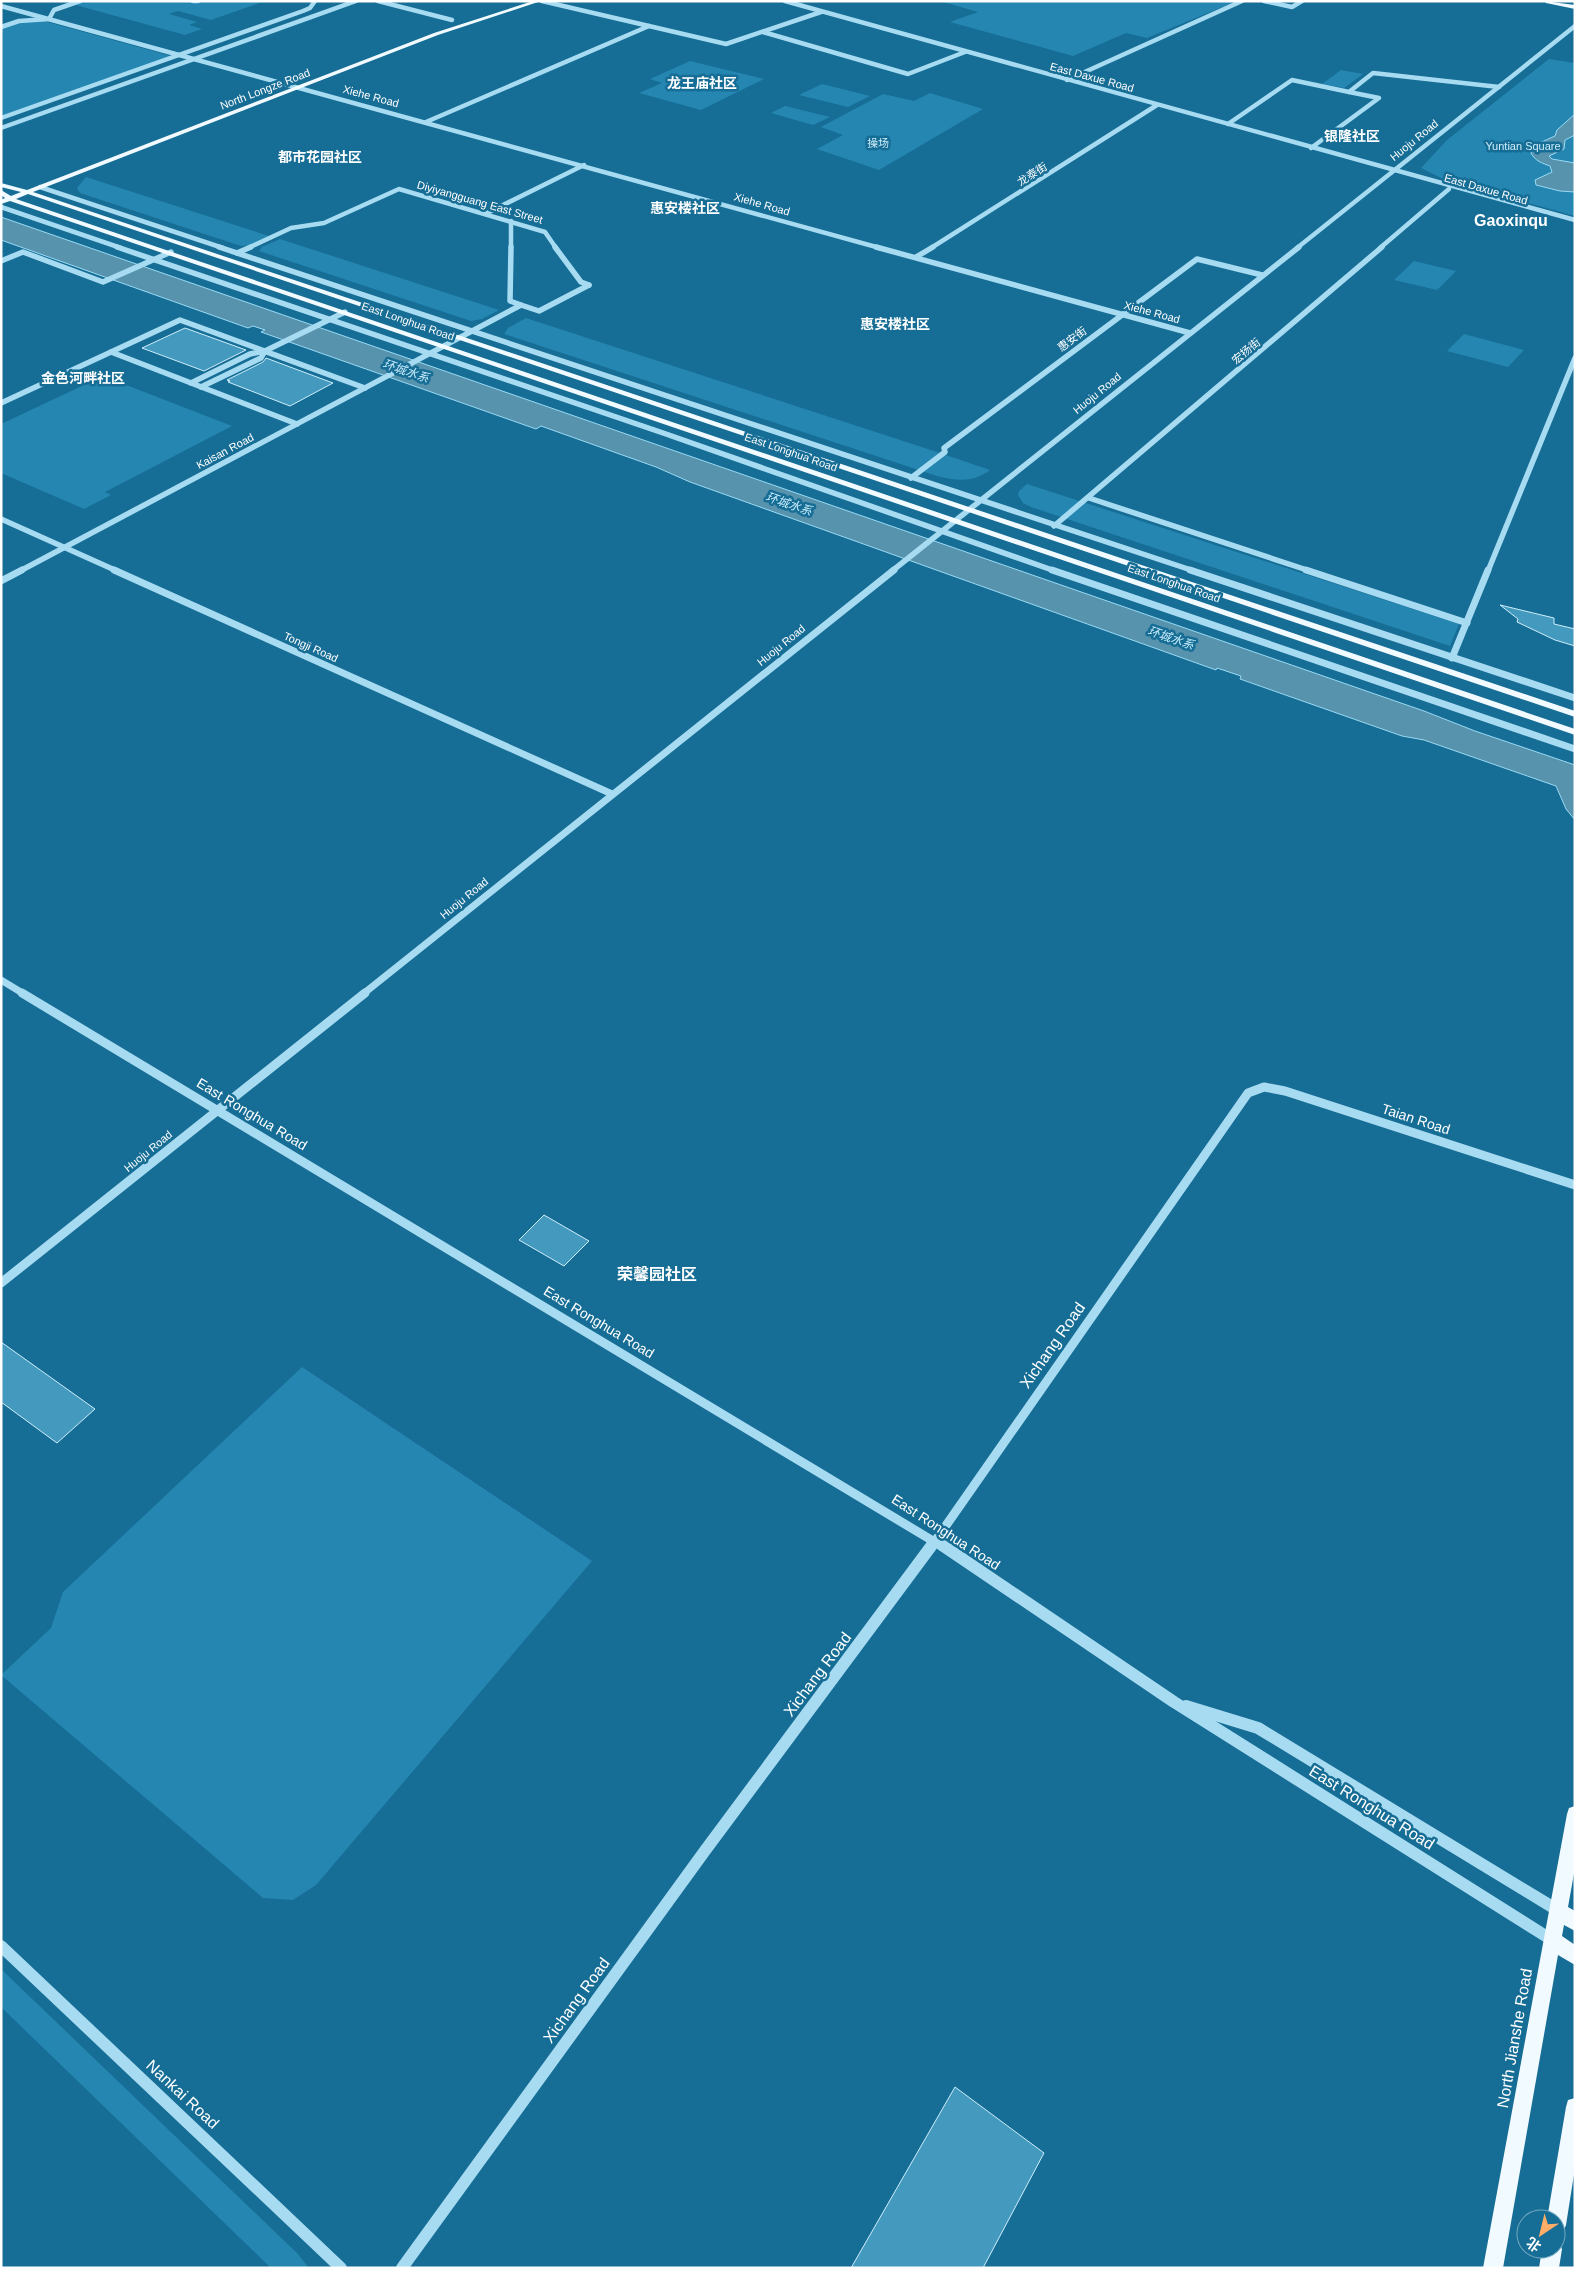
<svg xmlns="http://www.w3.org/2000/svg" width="1576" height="2269" font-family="Helvetica,'Noto Sans SC',sans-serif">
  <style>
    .green { fill: #2587b1 }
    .water { fill: #5893ae; stroke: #99daf4 }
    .building { fill: #4399be; stroke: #ceeefc }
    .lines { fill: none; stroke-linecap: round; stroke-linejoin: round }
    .minor-far4 { stroke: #a7dbf1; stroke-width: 4.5 }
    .minor-far3 { stroke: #a7dbf1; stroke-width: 5.5 }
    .minor-far2 { stroke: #a7dbf1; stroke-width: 7 }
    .minor-far1 { stroke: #a7dbf1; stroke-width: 9 }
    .minor { stroke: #a7dbf1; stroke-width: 12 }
    .major { fill: #f1faff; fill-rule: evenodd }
    .labels { text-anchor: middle; stroke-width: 5; stroke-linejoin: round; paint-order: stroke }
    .far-street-label { font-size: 11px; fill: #fff; stroke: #166d95 }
    .far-park-label { font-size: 11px; fill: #ceeefc; stroke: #166d95 }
    .far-water-label { font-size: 12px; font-style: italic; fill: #c6ebfa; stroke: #166d95 }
    .far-quarter-label { font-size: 14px; font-weight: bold; fill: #fff; stroke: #166d95 }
    .street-label { font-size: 14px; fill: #fff; stroke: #166d95 }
    .far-district-label { font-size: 16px; font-weight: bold; fill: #fff; stroke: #166d95 }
    .quarter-label { font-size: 16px; font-weight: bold; fill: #fff; stroke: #166d95 }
    .near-street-label { font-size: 16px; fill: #fff; stroke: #166d95 }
  </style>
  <rect width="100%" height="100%" fill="#166d95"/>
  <g class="green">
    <path d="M61,1H265L211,20L178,11L169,14L197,22L189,25L202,29L185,35Z"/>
    <path d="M940,1H1237L1147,38L1126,33L1073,56L950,22L978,12Z"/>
    <path d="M40,20L171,56L1,116V28L23,21Z"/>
    <path d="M1549,59L1575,63V216L1443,179L1421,168L1447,140Z"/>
    <path d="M690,61L764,79L701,110L639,93L662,83L650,79Z"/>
    <path d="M1341,70L1363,74L1344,88L1322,84Z"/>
    <path d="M822,84L870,96L848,107L799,95Z"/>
    <path d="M930,93L983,109L879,170L817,149L843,135L821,127L883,94L914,101Z"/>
    <path d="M785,106L830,117L813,125L771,113Z"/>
    <path d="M86,177L272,237L253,245L241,246L80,193L77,188Z"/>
    <path d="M280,239L499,310L482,319L471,321L259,251L262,247Z"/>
    <path d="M1414,261L1456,271L1437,290L1394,280Z"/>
    <path d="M526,318L940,453L990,470C973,483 956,481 937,476L504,334L508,328Z"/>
    <path d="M1464,334L1524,350L1508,367L1447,351Z"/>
    <path d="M103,376L232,426L105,492L111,495L84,509L1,473V424Z"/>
    <path d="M1027,484L1459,624L1450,646L1031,507L1023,503L1018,495L1019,491Z"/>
    <path d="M302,1367L592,1561L316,1885L293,1900L263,1898L1,1675L51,1628L63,1592Z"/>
    <path d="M1,1969L297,2253L309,2268H271L1,2007Z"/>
  </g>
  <g class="water">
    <path d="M1575,114V135L1565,140L1564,149L1549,156L1552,159L1575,163V192L1560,191L1536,185L1535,180L1552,172L1550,166C1542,163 1535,161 1531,153L1533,146L1555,136L1557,130Z"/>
    <path d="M1,217L1424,711L1475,731L1575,765V820L1566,809L1556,786L1424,740L1402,736L1240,679L1241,676L1217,668L1216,670L690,482L656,467L541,426L536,429L261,332L265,330L253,326L248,328L1,240Z"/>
  </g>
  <g class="building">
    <path d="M185,328L246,350L204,371L142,348Z"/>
    <path d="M266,358L333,383L290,406L228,382L230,381L227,380L263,362Z"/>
    <path d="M1500,605L1554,618V624L1575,629V646L1555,640L1517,622L1518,619Z"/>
    <path d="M544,1215L589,1241L564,1266L519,1240Z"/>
    <path d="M1,1342L95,1409L57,1443L1,1402Z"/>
    <path d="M955,2087L1044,2153L983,2268H851Z"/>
  </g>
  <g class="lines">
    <g class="minor-far4">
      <path d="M193,1H198"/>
      <path d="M378,1L452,20"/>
      <path d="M785,1L1575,220"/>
      <path d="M1264,1L1292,7L1302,1"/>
      <path d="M1,6L880,248"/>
      <path d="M649,26L726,44L821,12"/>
      <path d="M1,27L19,21L49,19L54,10L80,1"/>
      <path d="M763,32L908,74L965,52"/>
      <path d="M1067,80L1242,1"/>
      <path d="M1,118L303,11L310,8L315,1"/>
      <path d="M426,122L649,26L542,1"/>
      <path d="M1228,124L1292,80L1349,92"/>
      <path d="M1,128L356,1"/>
      <path d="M1311,148L1379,98L1349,92L1373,73L1499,87"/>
      <path d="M40,187L223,248"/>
      <path d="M1,207L121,248"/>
      <path d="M485,214L584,165"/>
      <path d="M248,248L291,228L324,223L399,189L545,232L556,248"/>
      <path d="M511,248V221"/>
      <path d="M931,248L1157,105"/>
      <path d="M1297,248L1575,26"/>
      <path d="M1380,248L1449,189"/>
    </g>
    <g class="minor-far3">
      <path d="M117,247L666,434L1055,571"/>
      <path d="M219,247L1194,571"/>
      <path d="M511,247L510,301L521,305"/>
      <path d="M555,247L581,282L589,285"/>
      <path d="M876,247L1190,333"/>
      <path d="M237,253L251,247"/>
      <path d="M916,257L933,247"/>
      <path d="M1,261L23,252L103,282L171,252"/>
      <path d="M111,352L297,424"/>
      <path d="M191,383L250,354L265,351L345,312"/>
      <path d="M201,387L261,358L265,351"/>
      <path d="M1,403L180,320L365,388"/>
      <path d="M911,478L945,452L944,448L1197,259L1262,275"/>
      <path d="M1089,498L1310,571"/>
      <path d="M1,519L117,571"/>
      <path d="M1054,526L1382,247"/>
      <path d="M20,571L521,305L539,311L589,285"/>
      <path d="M892,571L1299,247"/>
      <path d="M1488,571L1575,358"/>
    </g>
    <g class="minor-far2">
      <path d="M114,570L612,794"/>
      <path d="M1052,570L1575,749"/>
      <path d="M1190,570L1575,698"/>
      <path d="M1306,570L1467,623"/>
      <path d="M1,581L22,570"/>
      <path d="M1452,658L1488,570"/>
      <path d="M1,980L24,994"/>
      <path d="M363,994L894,570"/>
    </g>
    <g class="minor-far1">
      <path d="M22,993L943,1547"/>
      <path d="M1,1283L365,993"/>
      <path d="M931,1547L1248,1093L1264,1087L1285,1091L1575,1185"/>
    </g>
    <g class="minor">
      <path d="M942,1545L1174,1702L1552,1940"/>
      <path d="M1186,1706L1258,1728L1559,1911"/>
      <path d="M1,1946L341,2268"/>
      <path d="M402,2268L704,1852L932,1545"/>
    </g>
    <g class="major">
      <path d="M533,1H541L438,35L33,192L1575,711V717L28,194L16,199L1575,729V735L10,201L1,204V200L5,198L1,195V190L11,196L21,192L1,187V183L27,190L434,33Z"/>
      <path d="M1544,1L1575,5V9L1546,3Z"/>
      <path d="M1575,1806V1868L1568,1907L1575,1911V1931L1564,1925L1562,1936L1575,1945V1965L1558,1955L1503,2268H1483L1567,1814L1569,1808Z"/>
      <path d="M1575,2098V2168L1566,2225L1563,2232L1556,2235V2219H1547L1566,2107L1568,2100Z"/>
      <path d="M1556,2241L1559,2242L1562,2249L1559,2268H1539L1542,2249H1556Z"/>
    </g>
  </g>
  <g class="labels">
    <g class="far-street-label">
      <text transform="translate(1092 77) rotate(15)" y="4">East Daxue Road</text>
      <text transform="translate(265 89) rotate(-21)" y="4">North Longze Road</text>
      <text transform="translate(371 96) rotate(15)" y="4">Xiehe Road</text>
      <text transform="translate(1414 140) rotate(-39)" y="4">Huoju Road</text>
      <text transform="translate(1032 174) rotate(-32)" y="4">龙泰街</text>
      <text transform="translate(1486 189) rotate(16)" y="4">East Daxue Road</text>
      <text transform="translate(480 202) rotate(16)" y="4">Diyiyangguang East Street</text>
      <text transform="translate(762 204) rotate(16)" y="4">Xiehe Road</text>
      <text transform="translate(1152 312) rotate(15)" y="4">Xiehe Road</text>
      <text transform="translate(408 321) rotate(19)" y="4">East Longhua Road</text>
      <text transform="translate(1072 339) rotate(-37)" y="4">惠安街</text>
      <text transform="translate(1246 351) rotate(-40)" y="4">宏扬街</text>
      <text transform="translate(1097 393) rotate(-39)" y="4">Huoju Road</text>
      <text transform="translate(225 451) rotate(-28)" y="4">Kaisan Road</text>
      <text transform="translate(791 452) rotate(19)" y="4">East Longhua Road</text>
      <text transform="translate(1174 583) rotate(19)" y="4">East Longhua Road</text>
      <text transform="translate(781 645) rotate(-39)" y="4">Huoju Road</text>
      <text transform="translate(311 647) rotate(24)" y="4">Tongji Road</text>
      <text transform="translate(464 898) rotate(-39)" y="4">Huoju Road</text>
      <text transform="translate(148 1151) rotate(-39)" y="4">Huoju Road</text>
    </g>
    <g class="far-park-label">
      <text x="878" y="147">操场</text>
      <text x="1523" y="150">Yuntian Square</text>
    </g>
    <g class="far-water-label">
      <text transform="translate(406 371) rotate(19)" y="4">环城水系</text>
      <text transform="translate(789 504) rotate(19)" y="4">环城水系</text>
      <text transform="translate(1171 638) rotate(19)" y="4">环城水系</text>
    </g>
    <g class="far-quarter-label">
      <text x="702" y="88">龙王庙社区</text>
      <text x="1352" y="141">银隆社区</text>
      <text x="320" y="162">都市花园社区</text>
      <text x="685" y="213">惠安楼社区</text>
      <text x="895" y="329">惠安楼社区</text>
      <text x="83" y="383">金色河畔社区</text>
    </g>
    <g class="street-label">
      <text transform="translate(252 1114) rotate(31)" y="5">East Ronghua Road</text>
      <text transform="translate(1416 1119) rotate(18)" y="5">Taian Road</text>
      <text transform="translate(599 1322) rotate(31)" y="5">East Ronghua Road</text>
      <text transform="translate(946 1532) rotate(33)" y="5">East Ronghua Road</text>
    </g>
    <g class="far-district-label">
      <text x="1511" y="226">Gaoxinqu</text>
    </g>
    <g class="quarter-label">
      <text x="657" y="1280">荣馨园社区</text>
    </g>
    <g class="near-street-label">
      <text transform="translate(1052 1345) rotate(-55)" y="6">Xichang Road</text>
      <text transform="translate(817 1674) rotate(-53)" y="6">Xichang Road</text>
      <text transform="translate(1372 1807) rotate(32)" y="6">East Ronghua Road</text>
      <text transform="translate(576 2000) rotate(-54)" y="6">Xichang Road</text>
      <text transform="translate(1514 2038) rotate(-80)" y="6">North Jianshe Road</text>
      <text transform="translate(183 2094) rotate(43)" y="6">Nankai Road</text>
    </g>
  </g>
  <rect width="1576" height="2269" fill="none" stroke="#ffffff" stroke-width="5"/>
  <g transform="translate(1541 2234) rotate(215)"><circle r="24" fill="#166d95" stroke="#73a7bf"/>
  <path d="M0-4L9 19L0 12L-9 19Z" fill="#ffad67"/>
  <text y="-8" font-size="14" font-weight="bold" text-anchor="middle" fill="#ffffff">北</text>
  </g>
</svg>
